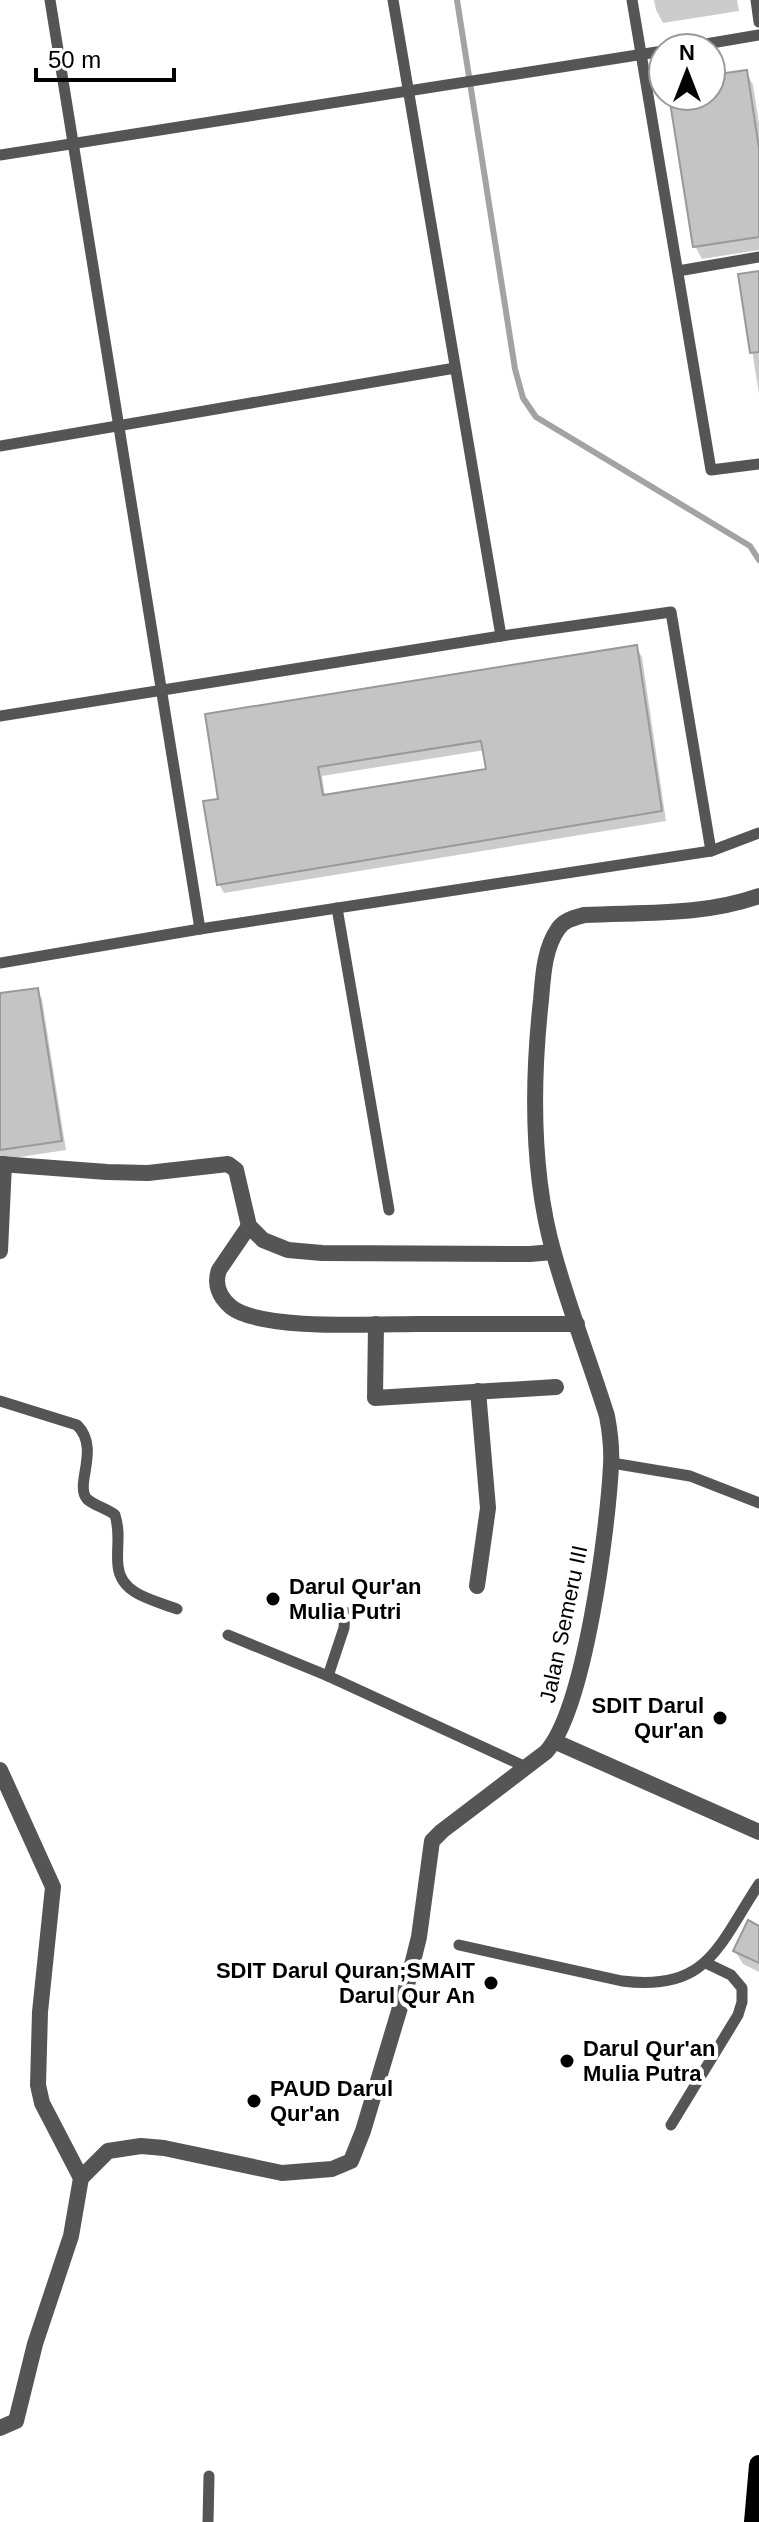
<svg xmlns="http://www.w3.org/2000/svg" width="759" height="2522" font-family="Arial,sans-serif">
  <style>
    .shadow { fill: #0003; fill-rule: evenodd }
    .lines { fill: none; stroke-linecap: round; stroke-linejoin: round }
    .stream { stroke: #a3a3a3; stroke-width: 6 }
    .building { fill: #c4c4c4; stroke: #999; stroke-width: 2; fill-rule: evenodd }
    .lane { stroke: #555; stroke-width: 11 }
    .street { stroke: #555; stroke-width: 16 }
    .primary { stroke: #000; stroke-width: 20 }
    .poi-dot { fill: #000; stroke: #fff; stroke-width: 3 }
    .labels { text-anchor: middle; stroke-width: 8; stroke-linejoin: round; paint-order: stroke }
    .poi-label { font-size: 22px; font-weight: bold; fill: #000; stroke: #fff; text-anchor: start }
    .street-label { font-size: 22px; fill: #000; stroke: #fff }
  </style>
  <rect width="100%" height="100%" fill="#fff"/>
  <g class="shadow">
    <path d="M654,0H737L739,11L663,23L656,10Z"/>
    <path d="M746,72L753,85L759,123V250L702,259L695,246L671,96H711V77Z"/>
    <path d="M759,273V394L740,275Z"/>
    <path d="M636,647L642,657L666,821L224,893L219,884L220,800ZM485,750L488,771L325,797L322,776Z"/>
    <path d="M37,990L42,999L66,1150L0,1160V995Z"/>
    <path d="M759,1928V1972L743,1964L735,1951Z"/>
  </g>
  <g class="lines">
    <path class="stream" d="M457,0L515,369L523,398L536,417L750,546L759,560"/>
  </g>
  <g class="building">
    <path d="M747,70L759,148V237L693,247L669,96H711V75Z"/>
    <path d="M759,271V352L750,353L738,274Z"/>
    <path d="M637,645L662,811L217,885L203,801L218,799L205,714ZM481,741L486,769L323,795L318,767Z"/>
    <path d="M38,988L62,1141L0,1150V993Z"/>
    <path d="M748,1920L759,1926V1963L733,1951Z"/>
  </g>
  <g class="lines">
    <g class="lane">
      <path d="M50,0L200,929"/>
      <path d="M393,0L501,636"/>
      <path d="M632,0L711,470L759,464"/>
      <path d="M756,0L759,22"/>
      <path d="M682,48L759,35"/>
      <path d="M0,155L663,51"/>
      <path d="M678,271L759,257"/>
      <path d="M0,446L455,368"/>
      <path d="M0,716L501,636L671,612L711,851"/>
      <path d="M337,908L389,1210"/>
      <path d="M0,963L200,929L711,851L759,833"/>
      <path d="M0,1401L77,1425C101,1449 74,1484 87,1499C93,1505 108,1509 115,1515C121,1535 116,1547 118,1566C121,1595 154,1600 177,1609"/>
      <path d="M612,1463L690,1476L759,1503"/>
      <path d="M228,1635L328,1676L526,1767"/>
      <path d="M328,1676L344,1628L345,1612"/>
      <path d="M459,1945L622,1981C708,1992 718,1946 759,1884"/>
      <path d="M671,2125L738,2015L742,2002V1988L731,1975L706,1963"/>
      <path d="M208,2522L209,2476"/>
    </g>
    <g class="street">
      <path d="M0,1164L107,1172L148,1173L228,1164L236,1170L249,1226L263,1240L288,1250L322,1253L530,1254L553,1252"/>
      <path d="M249,1226L219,1270C214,1284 219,1297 231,1307C261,1331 378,1324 418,1324C471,1324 524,1324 577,1324"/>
      <path d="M0,1251L4,1164"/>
      <path d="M376,1324L375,1398L556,1387"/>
      <path d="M477,1586L488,1508L478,1391"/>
      <path d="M556,1742L759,1832"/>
      <path d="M0,1770L53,1887L40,2012L38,2085L42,2103L81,2178"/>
      <path d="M0,2428L16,2421L35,2344L71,2236L81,2178L108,2151L141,2146L164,2148L282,2173L332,2169L351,2161L363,2131L408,1981L419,1937L432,1841L442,1831L546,1752C585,1709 608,1527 611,1465C612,1448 610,1432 607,1416C590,1362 569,1308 554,1254C531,1173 532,1082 541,1000C543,977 544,949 558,929C564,920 574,918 584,915C643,912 702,916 759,896"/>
    </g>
    <path class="primary" d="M754,2522L759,2465"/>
  </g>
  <g class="poi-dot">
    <circle cx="273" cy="1599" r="8"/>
    <circle cx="720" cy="1718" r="8"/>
    <circle cx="491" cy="1983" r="8"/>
    <circle cx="567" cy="2061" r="8"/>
    <circle cx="254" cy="2101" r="8"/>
  </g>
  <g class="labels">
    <g class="poi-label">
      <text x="289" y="1594">Darul Qur'an<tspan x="289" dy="25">Mulia Putri</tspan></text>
      <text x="704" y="1713" text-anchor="end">SDIT Darul<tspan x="704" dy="25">Qur'an</tspan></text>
      <text x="475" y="1978" text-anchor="end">SDIT Darul Quran;SMAIT<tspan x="475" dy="25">Darul Qur An</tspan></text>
      <text x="583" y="2056">Darul Qur'an<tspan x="583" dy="25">Mulia Putra</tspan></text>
      <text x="270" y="2096">PAUD Darul<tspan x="270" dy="25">Qur'an</tspan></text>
    </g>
    <g class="street-label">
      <text transform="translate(563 1624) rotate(-78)" y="8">Jalan Semeru III</text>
    </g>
  </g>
  <g transform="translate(687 72)"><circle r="38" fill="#ffffff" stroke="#999999" stroke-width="2"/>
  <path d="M0-6L14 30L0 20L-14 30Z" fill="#000000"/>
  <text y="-12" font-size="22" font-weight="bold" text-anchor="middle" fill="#000000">N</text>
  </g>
  <path d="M36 68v12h138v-12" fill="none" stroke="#000000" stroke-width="4"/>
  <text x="48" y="68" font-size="24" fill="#000000" stroke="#ffffff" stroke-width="6" paint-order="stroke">50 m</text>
</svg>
